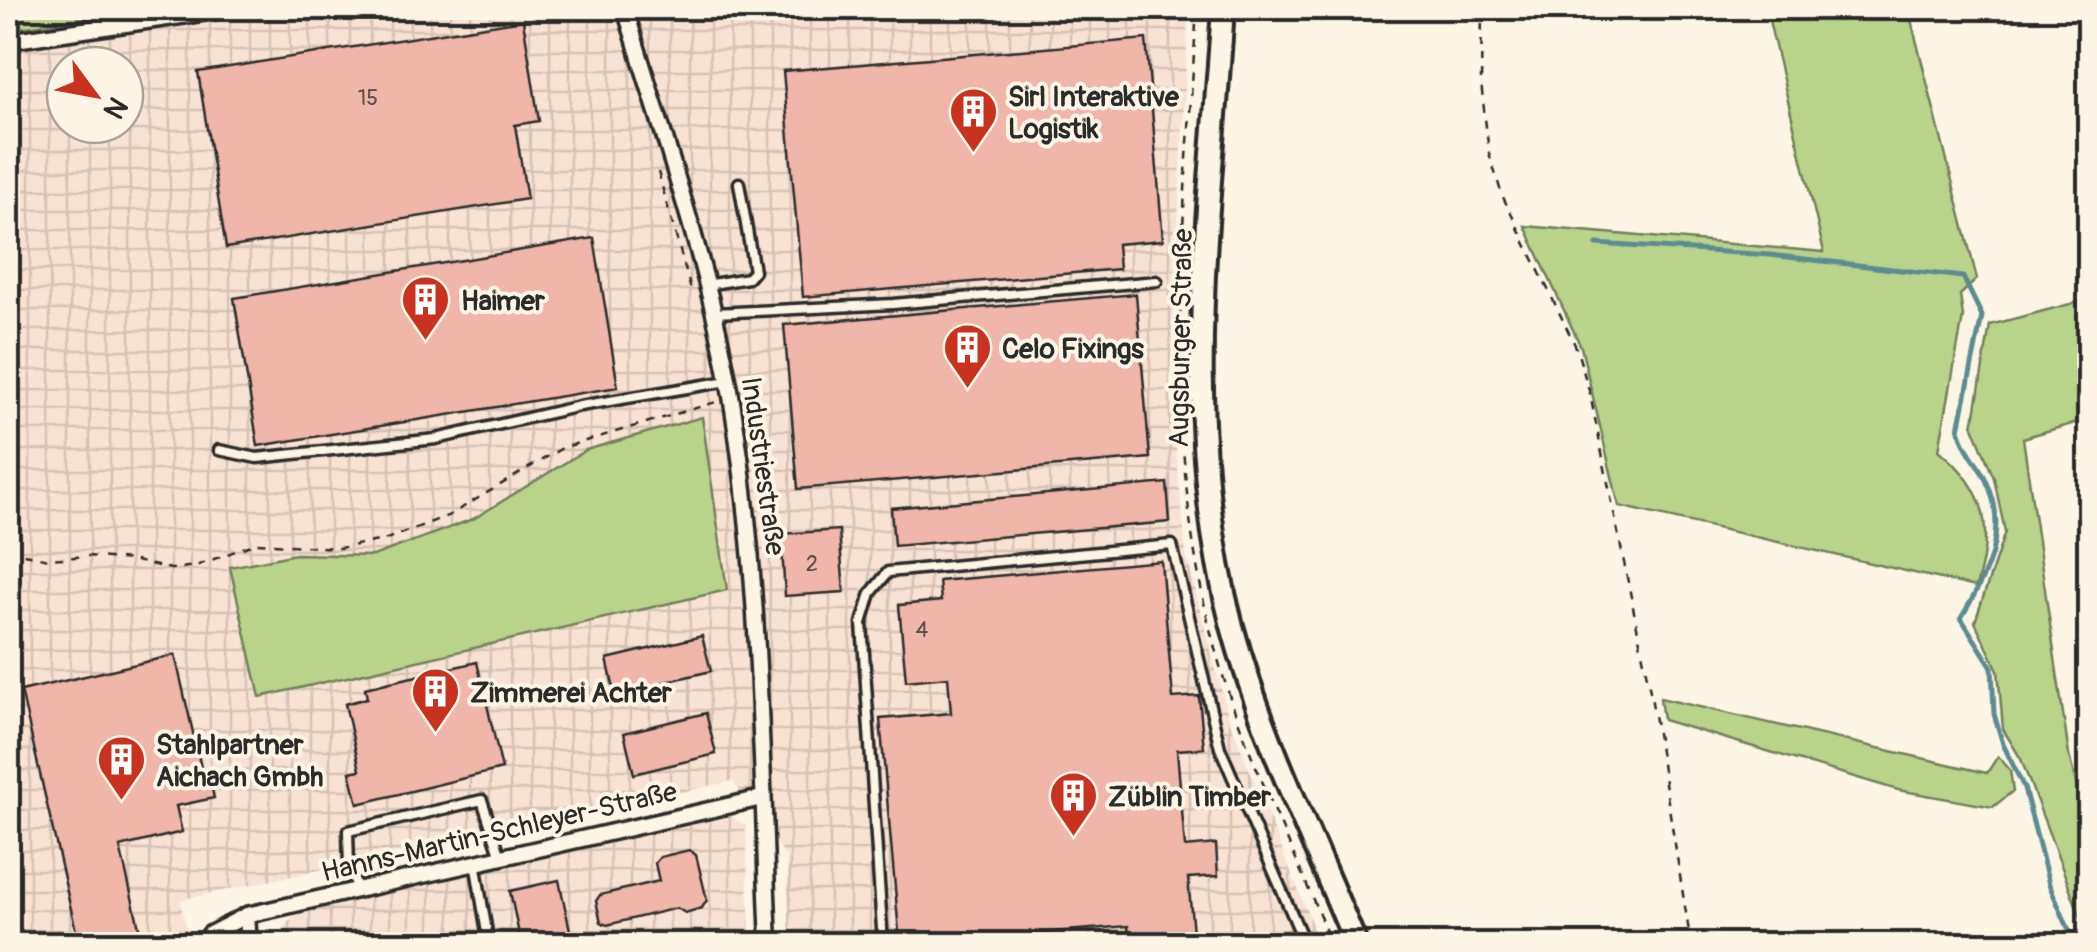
<svg xmlns="http://www.w3.org/2000/svg" width="2097" height="952" font-family="Pangolin,sans-serif">
  <style>
    .industrial { fill: url(#industrial-grid); fill-rule: evenodd }
    .grass { fill: #bad38b; stroke: #727f5b; stroke-width: 2.5 }
    .lines { fill: none; stroke-linecap: round; stroke-linejoin: round }
    .stream { stroke: #5b8b92; stroke-width: 5 }
    .building { fill: #f0b6aa; stroke: #2b2b2b; stroke-width: 2.5 }
    .service-casing { stroke: #2b2b2b; stroke-width: 15 }
    .minor-casing { stroke: #2b2b2b; stroke-width: 21 }
    .secondary-casing { stroke: #2b2b2b; stroke-width: 28 }
    .path { stroke: #2b2b2b; stroke-width: 2.5; stroke-dasharray: 8 8; stroke-linecap: butt }
    .service { stroke: #fcf5e5; stroke-width: 8 }
    .minor { stroke: #fcf5e5; stroke-width: 14 }
    .secondary { stroke: #fcf5e5; stroke-width: 20 }
    .labels { text-anchor: middle; stroke-width: 8; stroke-linejoin: round; paint-order: stroke }
    .number-label { font-size: 22px; fill: #5c4e4b }
    .poi-label { font-size: 28px; font-weight: bold; fill: #2b2b2b; stroke: #fcf5e5; text-anchor: start }
    .street-label { font-size: 28px; fill: #2b2b2b; stroke: #fcf5e5 }
  </style>
  <defs>
    <pattern id="industrial-grid" width="8" height="8" patternUnits="userSpaceOnUse" patternTransform="scale(2.5)"><rect width="8" height="8" fill="#f8e2d3"/><path d="M0 4h8M4 0v8" fill="none" stroke="#d5c2b5"/></pattern>
  </defs>
  <rect width="100%" height="100%" fill="#fcf5e5"/>
  <filter id="ink" filterUnits="userSpaceOnUse"><feTurbulence type="fractalNoise" baseFrequency=".01" numOctaves="2"/><feDisplacementMap in="SourceGraphic" scale="20" xChannelSelector="R" yChannelSelector="G"/><feConvolveMatrix kernelMatrix="1 2 1 2 8 2 1 2 1" color-interpolation-filters="sRGB"/></filter>
  <g filter="url(#ink)">
    <g class="industrial">
      <path d="M269,8H1189L1170,382L1186,554L1229,719L1320,944H790L787,859L733,781L180,900L190,944H8V48ZM65,65H125V125H65Z"/>
      <path d="M731,816L746,826L750,944H272L294,915Z"/>
    </g>
    <g class="grass">
      <path d="M8,8H148L8,30Z"/>
      <path d="M1766,8H1908L1977,279L1960,295L1963,317L1939,450C1988,490 1994,529 1976,587L1619,506L1581,347L1525,226L1824,252Z"/>
      <path d="M2089,299V419L2023,438L2069,755L2089,836V925L2084,926L2021,759L2003,729L1998,670L1975,622L2005,532L1994,478L1973,426L1990,325Z"/>
      <path d="M702,417L727,590L260,697L230,567L296,554L373,556L473,519L586,450Z"/>
      <path d="M1660,698L1987,773L1998,756L2010,770L2013,791L1993,807L1898,790L1663,720Z"/>
    </g>
    <g class="lines">
      <path class="stream" d="M1597,244L1770,255L1963,277L1982,316L1959,429C1964,449 1976,460 1985,478C2010,528 1988,574 1961,618L1992,667L1994,714L2003,744L2024,788L2049,884L2075,944"/>
    </g>
    <g class="building">
      <path d="M523,20L539,121L515,125L527,199L226,248L198,72Z"/>
      <path d="M1146,39L1163,240L1117,244L1119,269L803,297L783,71Z"/>
      <path d="M594,238L618,387L258,446L234,298Z"/>
      <path d="M1136,294L1150,458L798,489L784,325Z"/>
      <path d="M1167,483L1170,522L894,546L891,508Z"/>
      <path d="M839,530L844,592L785,596L781,534Z"/>
      <path d="M1161,561L1173,698L1199,696L1204,748L1177,750L1185,847L1216,844L1218,876L1188,878L1194,944H1130L1128,926L900,944L880,719L951,713L948,677L906,681L899,605L941,601L939,581Z"/>
      <path d="M702,636L711,671L615,694L607,659Z"/>
      <path d="M175,655L203,776L209,775L214,798L176,806L182,832L120,847L143,944H79L21,691Z"/>
      <path d="M477,662L502,769L358,804L350,772L360,770L345,704L367,698L365,688Z"/>
      <path d="M706,713L716,754L634,774L624,733Z"/>
      <path d="M689,850L696,855L707,900L702,908L685,913L677,908L607,925L601,922L596,901L600,895L659,881L655,863L660,857Z"/>
      <path d="M559,880L573,944H521L510,891Z"/>
    </g>
    <g class="lines">
      <defs>
        <g id="service">
          <path d="M706,285L748,278L754,271L739,183"/>
          <path d="M715,313L893,304L1157,281"/>
          <path d="M219,450L257,458L436,439L580,406L728,381"/>
          <path d="M475,862L489,944"/>
          <path d="M358,889L349,868L348,831L482,800L501,857"/>
          <path d="M883,944L862,623L871,593L888,572L1172,545L1220,748L1305,944"/>
        </g>
        <g id="minor">
          <path d="M625,8C663,137 710,268 732,402C761,582 761,763 769,944"/>
          <path d="M8,41L236,8"/>
          <path d="M247,915L249,944"/>
          <path d="M210,944V934L247,915L762,798"/>
        </g>
        <path id="secondary" d="M1223,8C1210,212 1178,425 1232,626C1262,736 1313,840 1356,944"/>
      </defs>
      <use href="#service" class="service-casing"/>
      <use href="#minor" class="minor-casing"/>
      <use href="#secondary" class="secondary-casing"/>
      <g class="path">
        <path d="M1197,8C1184,218 1160,426 1211,633C1238,742 1291,841 1331,944"/>
        <path d="M1482,8L1481,83L1489,153L1502,195L1576,347L1590,394L1651,696L1691,944"/>
        <path d="M658,172L691,290"/>
        <path d="M8,551L49,559L88,556L131,560L171,569L196,566L256,543L339,548L384,540L450,515L562,448L716,402"/>
      </g>
      <use href="#service" class="service"/>
      <use href="#minor" class="minor"/>
      <use href="#secondary" class="secondary"/>
    </g>
  </g>
  <defs>
    <symbol id="building-pin" viewBox="-11 -11 22 30"><path d="M0 17L-7.5 6A9.5 9.5 0 1 1 7.5 6Z" fill="#c8321e" stroke="#fcf5e5"/><path d="M-4-6H4V6H1V3H-1V6H-4ZM-2.5-4.3h1.7v1.8h-1.7ZM.8-4.3h1.7v1.8H.8ZM-2.5-1h1.7V.8h-1.7ZM.8-1h1.7V.8H.8Z" fill="#fff"/></symbol>
  </defs>
  <g fill-rule="evenodd">
    <use href="#building-pin" x="946" y="84" width="55" height="75"/>
    <use href="#building-pin" x="398" y="272" width="55" height="75"/>
    <use href="#building-pin" x="940" y="320" width="55" height="75"/>
    <use href="#building-pin" x="408" y="664" width="55" height="75"/>
    <use href="#building-pin" x="94" y="732" width="55" height="75"/>
    <use href="#building-pin" x="1046" y="768" width="55" height="75"/>
  </g>
  <g class="labels">
    <g class="number-label">
      <text x="368" y="105">15</text>
      <text x="812" y="571">2</text>
      <text x="922" y="637">4</text>
    </g>
    <g class="poi-label">
      <text x="1008" y="106">Sirl Interaktive<tspan x="1008" dy="32">Logistik</tspan></text>
      <text x="461" y="310">Haimer</text>
      <text x="1002" y="358">Celo Fixings</text>
      <text x="470" y="702">Zimmerei Achter</text>
      <text x="156" y="754">Stahlpartner<tspan x="156" dy="32">Aichach Gmbh</tspan></text>
      <text x="1108" y="806">Züblin Timber</text>
    </g>
    <g class="street-label">
      <text transform="translate(1180 338) rotate(-89)" y="10">Augsburger Straße</text>
      <text transform="translate(764 466) rotate(82)" y="10">Industriestraße</text>
      <text transform="translate(499 831) rotate(-13)" y="10">Hanns-Martin-Schleyer-Straße</text>
    </g>
  </g>
  <rect width="2097" height="952" fill="none" stroke="#fcf5e5" stroke-width="40"/>
  <rect x="20" y="20" width="2057" height="912" fill="none" stroke="#2b2b2b" stroke-width="4" filter="url(#ink)"/>
  <g transform="translate(95 95) rotate(122)"><circle r="48" fill="#fcf5e5" stroke="#a8a49b" stroke-width="2.5"/>
  <path d="M0-8L18 38L0 25L-18 38Z" fill="#c8321e"/>
  <text y="-15" font-size="28" font-weight="bold" text-anchor="middle" fill="#2b2b2b">N</text>
  </g>
</svg>
